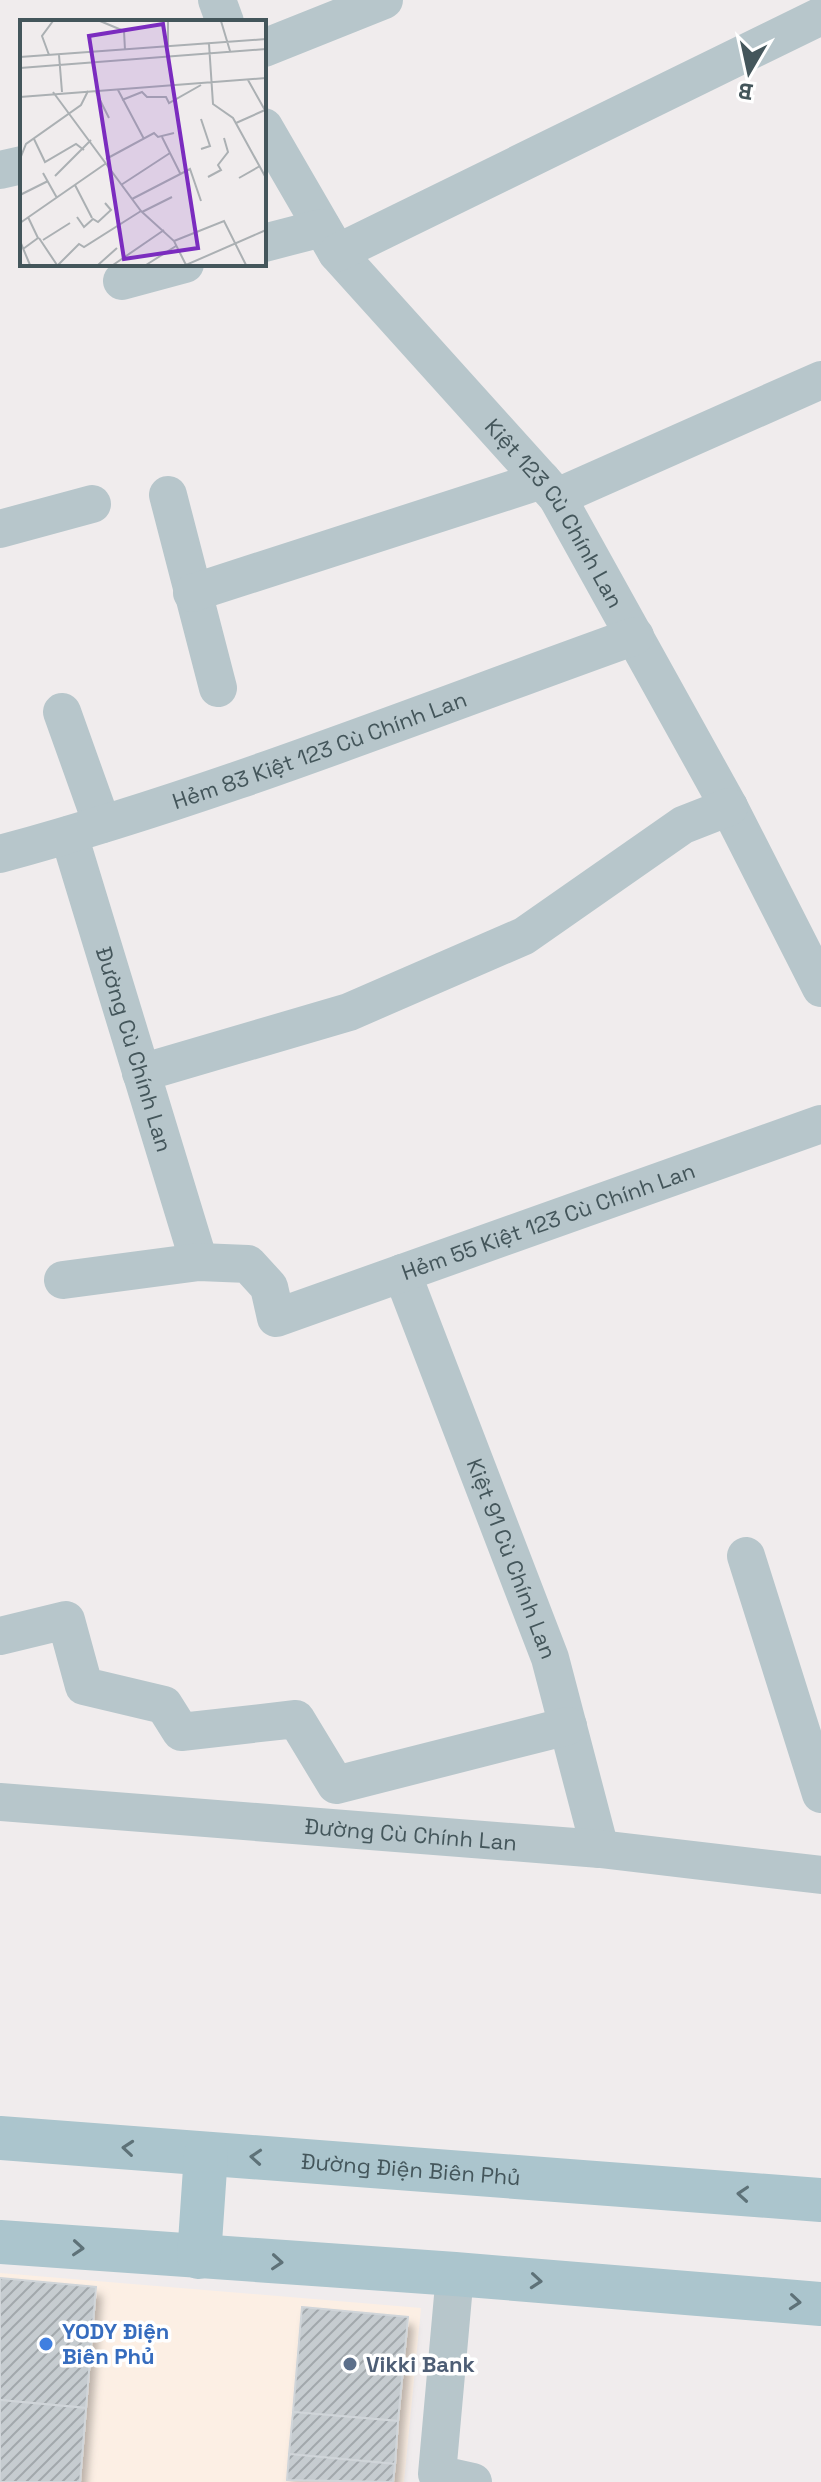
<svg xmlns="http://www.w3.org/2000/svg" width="821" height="2482" font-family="'Space Grotesk',sans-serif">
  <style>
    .commercial { fill: #fcefe4 }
    .building { fill: url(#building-hatch); stroke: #d0d5d9; stroke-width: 2; filter: url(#shadow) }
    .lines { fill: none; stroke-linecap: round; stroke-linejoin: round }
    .minor { stroke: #b7c6cb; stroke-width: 38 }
    .major { stroke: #abc5cd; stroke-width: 44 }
    .oneway { stroke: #5e7278 }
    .shop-dot { fill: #3f7fe0; stroke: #fff; stroke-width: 3 }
    .service-dot { fill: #5c6f8a; stroke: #fff; stroke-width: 3 }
    .labels { text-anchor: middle; stroke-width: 7; stroke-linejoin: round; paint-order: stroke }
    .street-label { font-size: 22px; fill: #44565b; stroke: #fff }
    .shop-label { font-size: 22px; font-weight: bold; fill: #366cbe; stroke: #fff; text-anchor: start }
    .service-label { font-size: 22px; font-weight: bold; fill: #4e5e75; stroke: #fff; text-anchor: start }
    .inset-road { fill: none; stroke: #abb0b3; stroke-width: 2 }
    .view { fill: #7b2cbf; fill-opacity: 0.15; stroke: #7b2cbf; stroke-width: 4 }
    .inset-edge { fill: none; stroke: #44565b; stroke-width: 4 }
  </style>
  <defs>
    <pattern id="building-hatch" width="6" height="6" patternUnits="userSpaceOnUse" patternTransform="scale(2)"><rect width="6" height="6" fill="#c6ccd0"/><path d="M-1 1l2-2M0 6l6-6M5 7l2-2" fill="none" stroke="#a2a8ac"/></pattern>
    <filter id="shadow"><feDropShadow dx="5" dy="9" stdDeviation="4" flood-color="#0004"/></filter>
  </defs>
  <rect width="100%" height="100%" fill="#f0eced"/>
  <path class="commercial" d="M0,2273L421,2308L404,2482H0Z"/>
  <g class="building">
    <path d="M0,2278L96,2287L86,2408L0,2400Z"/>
    <path d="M302,2307L408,2317L398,2421L293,2412Z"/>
    <path d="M0,2400L86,2408L80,2482H0Z"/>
    <path d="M293,2412L398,2421L395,2464L289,2454Z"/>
    <path d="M289,2454L395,2464L393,2482L287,2480Z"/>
  </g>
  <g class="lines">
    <g class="minor">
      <path d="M217,0L225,22"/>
      <path d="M264,48L384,0"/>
      <path id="s1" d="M264,127L337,253L557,497L729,807L821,988"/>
      <path d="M0,170L22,165"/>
      <path d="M264,243L322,228"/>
      <path d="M337,253L821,16"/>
      <path d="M122,281L185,264"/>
      <path d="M168,495L218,688"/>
      <path d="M557,497L821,380"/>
      <path d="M0,529L92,504"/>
      <path d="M192,593L542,480"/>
      <path d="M62,712L102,824"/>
      <path id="s2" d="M69,835L199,1262"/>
      <path id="s3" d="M0,854C215,796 425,711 635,636"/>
      <path d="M141,1073L349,1012L524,936L683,825L729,807"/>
      <path id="s4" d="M402,1273L550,1658L600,1849"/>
      <path id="s5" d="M63,1280L199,1262L248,1264L269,1287L276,1318L821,1124"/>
      <path d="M746,1556L821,1794"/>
      <path d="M0,1636L66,1620L84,1686L164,1705L181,1732L296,1719L336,1785L568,1726"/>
      <path id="s6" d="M0,1802L600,1849L821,1875"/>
      <path d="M455,2274L437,2474L473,2482"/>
    </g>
    <g class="major">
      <path id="s7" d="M0,2138L821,2200"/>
      <path d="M0,2242L455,2274L821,2304"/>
      <path d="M199,2257L206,2154"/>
    </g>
  </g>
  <defs><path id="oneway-chevron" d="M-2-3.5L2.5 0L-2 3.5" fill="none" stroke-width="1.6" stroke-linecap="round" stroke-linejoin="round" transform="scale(2)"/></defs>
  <g class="oneway">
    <use href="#oneway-chevron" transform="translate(128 2148) rotate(-175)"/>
    <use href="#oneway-chevron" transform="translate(256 2157) rotate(-176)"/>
    <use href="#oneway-chevron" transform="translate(743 2194) rotate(-176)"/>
    <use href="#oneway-chevron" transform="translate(78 2248) rotate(4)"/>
    <use href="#oneway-chevron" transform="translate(277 2262) rotate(4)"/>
    <use href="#oneway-chevron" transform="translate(536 2281) rotate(5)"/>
    <use href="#oneway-chevron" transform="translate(795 2302) rotate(5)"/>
  </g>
  <circle class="shop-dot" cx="46" cy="2344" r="8"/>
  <circle class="service-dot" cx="350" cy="2364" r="8"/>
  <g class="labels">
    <g class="street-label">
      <text dy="8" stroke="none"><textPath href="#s1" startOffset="486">Kiệt 123 Cù Chính Lan</textPath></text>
      <text dy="8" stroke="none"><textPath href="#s3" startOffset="336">Hẻm 83 Kiệt 123 Cù Chính Lan</textPath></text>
      <text dy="8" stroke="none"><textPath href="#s2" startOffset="224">Đường Cù Chính Lan</textPath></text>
      <text dy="8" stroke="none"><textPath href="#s5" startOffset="538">Hẻm 55 Kiệt 123 Cù Chính Lan</textPath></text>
      <text dy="8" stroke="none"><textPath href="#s4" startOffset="306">Kiệt 91 Cù Chính Lan</textPath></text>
      <text dy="8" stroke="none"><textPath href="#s6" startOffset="412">Đường Cù Chính Lan</textPath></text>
      <text dy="8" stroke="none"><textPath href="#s7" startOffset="412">Đường Điện Biên Phủ</textPath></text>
    </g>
    <g class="shop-label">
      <text x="62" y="2339">YODY Điện<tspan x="62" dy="25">Biên Phủ</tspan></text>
    </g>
    <g class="service-label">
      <text x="366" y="2372">Vikki Bank</text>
    </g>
  </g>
  <g transform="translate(20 20)">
    <rect width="246" height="246" fill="#f0eced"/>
    <path class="inset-road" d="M80,1L104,11L105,30M201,1L210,31M189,24L193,84L213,98L246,158M148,26V1M29,35L22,16L33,1M39,35L42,72M0,37L246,19M0,48L246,29M228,60L246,92M98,70L124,119M33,72L121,191L154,221L166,245L246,210M76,72L89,98M0,77L246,58M102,80L122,72L127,77H146L149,83L181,65M216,103L245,90M142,117L160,153M14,119L25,142L56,124L64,130M181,129L190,126L181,99M0,139L6,124L61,85L68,71M86,139L134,113L138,117L154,113M23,153L37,178M35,156L71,120M188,157L201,150L198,145L208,132L204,118M219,158L240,146M55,165L72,198M101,165L150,133M0,175L28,161M112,179L170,149L181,181M122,192L152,177M57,197L64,207L73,199L78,202L91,190L85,183M0,203L85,144M19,218L37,245M23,220L50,203M0,221L10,245M154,221L204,201L226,245M3,229L18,218L8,197M38,245L59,224L64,227L121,191M78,245L97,228M93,245L144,210M126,245L156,226"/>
    <path class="view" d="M143,4L178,228L104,239L69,16Z"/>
    <rect width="246" height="246" class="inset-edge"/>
  </g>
  <g transform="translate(749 72) rotate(189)" stroke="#ffffff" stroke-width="6" paint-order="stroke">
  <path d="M0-6L14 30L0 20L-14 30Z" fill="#44565b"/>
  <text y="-12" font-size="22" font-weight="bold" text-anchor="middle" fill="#44565b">B</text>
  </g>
</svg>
